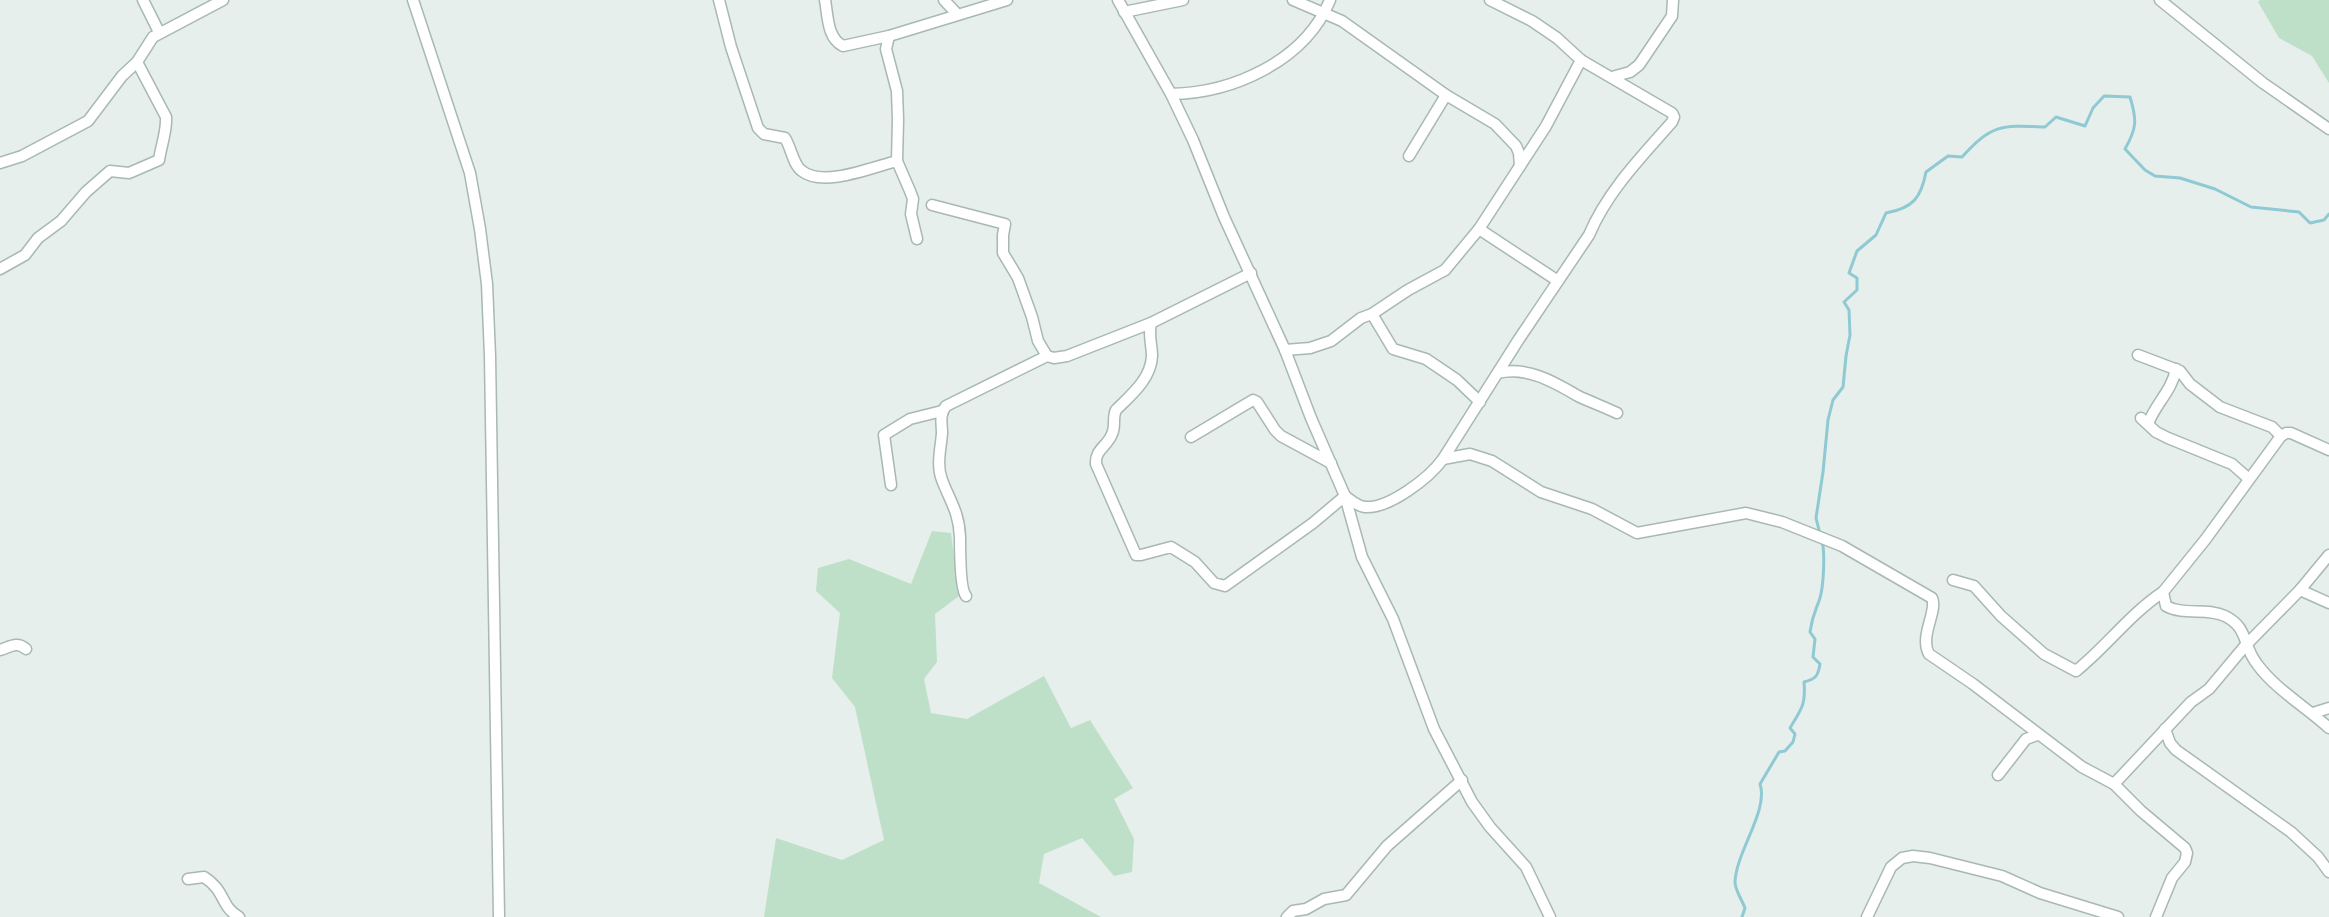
<svg xmlns="http://www.w3.org/2000/svg" width="2329" height="917" font-family="'Golos Text',sans-serif">
  <style>
    .green { fill: #bfe0c8 }
    .lines { fill: none; stroke-linecap: round; stroke-linejoin: round }
    .stream { stroke: #8ec9d4; stroke-width: 3 }
    .minor-casing { stroke: #a8b8b2; stroke-width: 13 }
    .minor { stroke: #fff; stroke-width: 10 }
  </style>
  <rect width="100%" height="100%" fill="#e6efeb"/>
  <g class="green">
    <path d="M2260,0H2329V83L2312,56L2279,38L2258,2Z"/>
    <path d="M932,531L951,533L959,596L935,614L937,662L924,679L931,713L967,719L1044,676L1071,728L1090,720L1133,788L1114,799L1134,839L1132,872L1114,876L1082,838L1044,854L1039,883L1101,917H764L776,838L842,860L884,840L855,707L832,678L840,613L816,591L818,568L849,559L911,584Z"/>
  </g>
  <g class="lines">
    <g class="stream">
      <path d="M1820,534L1816,518L1823,472L1828,420L1833,400L1843,387L1846,356L1850,335L1849,310L1844,302L1857,290V278L1849,273L1857,251L1876,235L1886,213C1913,208 1921,198 1926,172L1948,156L1962,157C1992,124 2001,125 2045,127L2056,117L2085,126L2093,108L2104,96L2130,97C2137,120 2137,128 2125,149L2145,170L2155,176L2180,178L2215,189L2251,207L2299,212L2310,223L2324,220L2329,214"/>
      <path d="M1742,917L1745,908C1742,900 1735,890 1735,882C1736,852 1769,810 1760,784L1779,752L1785,751L1793,742L1795,734L1790,728C1801,709 1806,706 1804,682C1816,679 1818,676 1820,664L1813,657L1815,639L1810,632C1812,617 1814,614 1819,601C1824,588 1825,553 1822,540"/>
    </g>
    <defs>
      <g id="minor">
        <path d="M143,0L159,32"/>
        <path d="M413,0L470,173L480,229L487,284L490,356L499,917"/>
        <path d="M719,0L731,47L758,128L764,134L785,138C791,147 793,165 802,171C823,188 873,167 897,161"/>
        <path d="M825,0C828,16 827,38 843,46L889,36L1007,0"/>
        <path d="M944,0L957,14"/>
        <path d="M1118,0L1171,94L1193,140L1224,217L1285,350L1311,418L1345,496L1362,557L1393,619L1434,729L1472,802L1490,827L1526,867L1550,917"/>
        <path d="M1293,0L1342,21L1446,95L1495,124L1516,146L1519,153L1520,166"/>
        <path d="M2160,0L2263,83L2329,129"/>
        <path d="M1124,12L1183,0"/>
        <path d="M889,36L886,49L897,91L898,120L897,161L910,191L913,199L911,214L917,239"/>
        <path d="M1612,77L1630,72L1639,65L1672,16L1673,0"/>
        <path d="M1171,94C1233,93 1305,61 1330,0"/>
        <path d="M1409,156L1446,95"/>
        <path d="M0,163L22,156L88,121L122,76L137,62L153,37L223,0"/>
        <path d="M932,205L1005,224L1003,235V253L1018,278L1032,317L1038,341L1047,356"/>
        <path d="M1479,229L1558,281"/>
        <path d="M0,269L25,255L38,238L61,221L86,192L110,171L129,173L159,160C161,146 167,131 166,117L137,62"/>
        <path d="M1372,314L1393,349L1426,359L1457,380L1480,402"/>
        <path d="M1151,323C1148,335 1152,345 1152,356C1151,379 1131,395 1116,410C1112,418 1116,426 1112,434C1107,447 1095,449 1096,464L1136,555H1141L1171,547L1195,562L1214,583L1225,586L1313,523L1345,496C1352,501 1357,506 1365,507C1389,509 1429,478 1443,459L1519,339L1589,235C1607,192 1641,157 1672,122L1674,117L1672,113L1581,60L1557,38L1532,21L1490,0"/>
        <path d="M1285,350L1310,348L1331,341L1361,318L1372,314L1408,290L1445,270L1479,229L1546,126L1581,60"/>
        <path d="M2138,355L2180,371L2190,384L2220,407L2272,427L2281,436"/>
        <path d="M1498,373C1527,366 1554,382 1578,396C1591,402 1604,407 1617,413"/>
        <path d="M2141,418L2156,432L2168,438L2232,464L2249,479"/>
        <path d="M2148,424C2155,404 2172,391 2176,369"/>
        <path d="M1191,437L1253,400L1257,402L1275,430L1281,436L1331,463"/>
        <path d="M2329,450L2291,433H2286L2281,436L2205,540L2163,592L2166,606C2184,616 2207,607 2225,616C2249,628 2242,645 2257,664C2275,689 2306,707 2329,728"/>
        <path d="M1443,459L1470,454L1492,461L1541,492L1592,509L1637,533L1746,513L1782,522L1842,546L1932,598C1938,611 1919,636 1929,654L1973,684L2082,767L2114,784L2191,702L2209,689L2245,646L2300,590L2329,555"/>
        <path d="M891,485L884,435L910,419L942,411"/>
        <path d="M1953,580L1974,586L2001,616L2044,654L2076,671C2107,646 2130,614 2163,592"/>
        <path d="M2300,590L2329,603"/>
        <path d="M966,596C960,589 960,549 960,537C959,512 950,501 942,480C936,465 941,448 942,433C942,423 939,415 946,406L1047,356L1054,358L1067,356L1151,323L1251,273"/>
        <path d="M0,650C10,647 17,641 26,649"/>
        <path d="M2313,713L2329,708"/>
        <path d="M2165,729L2170,743L2176,750L2291,832L2318,857L2329,872"/>
        <path d="M1998,775L2026,739L2037,735"/>
        <path d="M2114,784L2141,811L2185,848L2187,853L2185,862L2172,878L2156,917"/>
        <path d="M188,879L204,877C226,891 220,906 239,917"/>
        <path d="M1287,917L1293,911L1306,909L1324,899L1346,895L1387,846L1462,780"/>
        <path d="M1867,917L1891,867L1902,858L1913,856L1930,858L2002,876L2040,893L2118,917"/>
      </g>
    </defs>
    <use href="#minor" class="minor-casing"/>
    <use href="#minor" class="minor"/>
  </g>
</svg>
